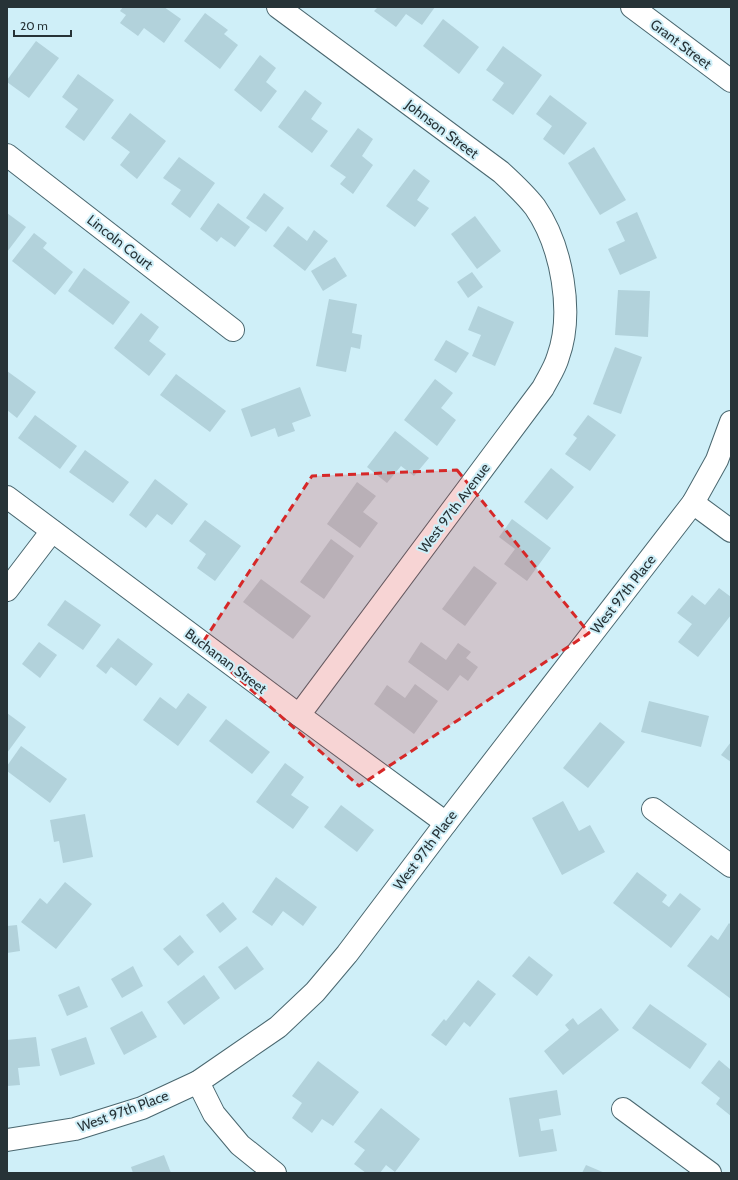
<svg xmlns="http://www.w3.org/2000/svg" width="738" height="1180" font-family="Cabin,sans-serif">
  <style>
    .building { fill: #b2d2db }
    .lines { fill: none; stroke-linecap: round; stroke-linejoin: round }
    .minor-casing { stroke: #4a676f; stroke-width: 24 }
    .tertiary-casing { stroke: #4a676f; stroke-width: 24 }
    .minor { stroke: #fff; stroke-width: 22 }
    .tertiary { stroke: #fff; stroke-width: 22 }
    .marked { fill: #d62828; fill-opacity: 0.2; stroke: #d62828; stroke-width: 3; stroke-dasharray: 8 5; stroke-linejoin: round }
    .labels { text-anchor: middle; stroke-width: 4; stroke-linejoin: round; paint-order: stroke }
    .street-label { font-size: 14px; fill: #273337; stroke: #cfeff8 }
  </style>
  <rect width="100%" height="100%" fill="#cfeff8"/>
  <g class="building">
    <path d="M123,7H164L181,19L164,43L144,28L138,36L120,23L126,15L120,11Z"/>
    <path d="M378,7H435L422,25L406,14L396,27L374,11Z"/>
    <path d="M205,13L228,30L224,34L238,45L220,69L184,41Z"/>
    <path d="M443,19L479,47L459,74L423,46Z"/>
    <path d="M36,41L59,58L29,98L7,82V80Z"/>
    <path d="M503,46L542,75L513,115L492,100L504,83L486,70Z"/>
    <path d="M260,55L276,68L266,82L277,91L261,112L234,90Z"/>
    <path d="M78,74L114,100L84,141L65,127L78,109L62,97Z"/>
    <path d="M305,90L322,103L311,119L328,131L312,153L278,127Z"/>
    <path d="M550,95L587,123L564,155L543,139L552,126L536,114Z"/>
    <path d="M130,113L166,141L137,179L120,165L130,152L111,138Z"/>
    <path d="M358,128L373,139L362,156L373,165L353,194L340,184L346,177L330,166Z"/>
    <path d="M594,147L626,200L600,215L568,163Z"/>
    <path d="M179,157L215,183L190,218L171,204L181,190L163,178Z"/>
    <path d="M414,169L430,181L417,200L429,208L415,227L386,206Z"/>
    <path d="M264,193L284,208L266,232L246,218Z"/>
    <path d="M218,203L250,227L235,247L221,237L217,242L200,229Z"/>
    <path d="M637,212L657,258L620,275L608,249L625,241L616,222Z"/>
    <path d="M7,213L26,227L7,252Z"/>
    <path d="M475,216L501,251L477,269L451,234Z"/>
    <path d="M288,226L307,241L314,230L328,241L305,271L273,246Z"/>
    <path d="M34,233L47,243L43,248L73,272L55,295L12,261Z"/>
    <path d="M335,257L347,276L323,291L311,271Z"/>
    <path d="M84,268L130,302L113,325L68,291Z"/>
    <path d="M472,272L483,287L468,298L457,282Z"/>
    <path d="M618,290L650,291L648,337L615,335Z"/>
    <path d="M329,299L357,304L352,333L362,335L360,349L351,347L346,372L316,366Z"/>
    <path d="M478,306L514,322L495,366L472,356L481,335L468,330Z"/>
    <path d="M141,313L159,327L149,341L166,354L149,376L114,348Z"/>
    <path d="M446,340L469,353L456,373L434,360Z"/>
    <path d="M615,347L642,357L621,414L593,404Z"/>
    <path d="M7,371L36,392L17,418L7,410Z"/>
    <path d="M176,374L226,411L210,432L160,395Z"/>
    <path d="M435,379L453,393L441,408L456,420L437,446L404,420Z"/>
    <path d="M300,387L311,416L292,423L295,431L278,437L275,428L251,437L241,409Z"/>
    <path d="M35,415L77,446L60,469L18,438Z"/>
    <path d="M588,415L616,435L590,471L565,454L577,438L573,435Z"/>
    <path d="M395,431L429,458L414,476L401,466L387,483L367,467Z"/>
    <path d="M85,450L129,482L113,503L69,472Z"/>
    <path d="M551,468L574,487L547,520L524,502Z"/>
    <path d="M155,479L188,504L172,525L157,514L146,528L129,515Z"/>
    <path d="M357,482L376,496L363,512L378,523L360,548L327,524Z"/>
    <path d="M512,519L551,548L527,581L504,564L515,549L499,537Z"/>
    <path d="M205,520L241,546L215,581L197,568L206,554L189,541Z"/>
    <path d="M331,539L354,556L324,599L300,582Z"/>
    <path d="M474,566L497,583L465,626L442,609Z"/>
    <path d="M261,579L311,616L293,639L243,602Z"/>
    <path d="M719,588L731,597V615L698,657L678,642L692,624L677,613L692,595L705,605Z"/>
    <path d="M65,600L101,625L83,650L47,625Z"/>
    <path d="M118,638L153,664L136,686L111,667L106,674L96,666Z"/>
    <path d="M39,642L57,655L40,678L22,664Z"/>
    <path d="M421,642L446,660L458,643L471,652L466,658L478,667L468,681L460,675L448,691L408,662Z"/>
    <path d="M415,684L438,701L414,734L374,704L387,685L405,698Z"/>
    <path d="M188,693L207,707L178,746L143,720L160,697L176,709Z"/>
    <path d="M649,701L709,716L701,747L641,732Z"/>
    <path d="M7,713L26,727L7,753Z"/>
    <path d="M226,719L270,752L252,774L209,741Z"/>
    <path d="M600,722L625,742L588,788L563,768Z"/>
    <path d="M731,742V762L721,755Z"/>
    <path d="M21,746L67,779L50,803L7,771V766Z"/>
    <path d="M285,763L304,777L291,795L309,807L293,829L256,802Z"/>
    <path d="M563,801L579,831L590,825L605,852L562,875L532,818Z"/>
    <path d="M341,805L374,830L357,852L324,827Z"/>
    <path d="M85,814L93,857L63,863L59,841L54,842L50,820Z"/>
    <path d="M637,872L667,895L662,902L669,907L680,893L701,909L671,948L613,903Z"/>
    <path d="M276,877L317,907L303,926L283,911L272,926L252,912Z"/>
    <path d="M65,882L92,904L56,949L21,922L40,898L47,904Z"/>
    <path d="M223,902L237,919L220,933L206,915Z"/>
    <path d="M729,923L731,925V999L687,966L711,935L718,940Z"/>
    <path d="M17,925L20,951L7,953V926Z"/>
    <path d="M180,935L194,952L178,966L163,949Z"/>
    <path d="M247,946L264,969L235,990L218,967Z"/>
    <path d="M529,956L553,975L537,996L512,976Z"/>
    <path d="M133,966L143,986L122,998L111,979Z"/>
    <path d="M204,975L220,998L184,1025L167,1002Z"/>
    <path d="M478,980L496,994L470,1027L464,1022L446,1046L431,1035L444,1019L446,1021Z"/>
    <path d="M79,986L88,1007L67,1016L58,995Z"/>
    <path d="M650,1004L707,1044L690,1069L632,1028Z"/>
    <path d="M601,1008L619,1030L563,1075L544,1051L569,1030L565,1025L573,1018L578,1025Z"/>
    <path d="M142,1011L157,1037L124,1055L110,1028Z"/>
    <path d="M36,1037L40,1066L18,1068L20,1085L7,1086V1040Z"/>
    <path d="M86,1037L95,1064L60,1076L51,1049Z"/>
    <path d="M719,1060L731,1070V1116L716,1104L720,1098L701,1083Z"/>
    <path d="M318,1061L359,1092L333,1126L322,1119L312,1133L292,1118L302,1103L292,1096Z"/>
    <path d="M557,1090L561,1115L539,1119L541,1131L553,1129L557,1151L519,1157L509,1098Z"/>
    <path d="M381,1108L420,1139L395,1172L386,1165L380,1173H366L354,1164L365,1150L354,1142Z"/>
    <path d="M164,1155L171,1173H133L131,1167Z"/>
    <path d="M586,1165L605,1173H582Z"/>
  </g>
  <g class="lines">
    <defs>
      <g id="minor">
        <path d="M278,7L501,172C513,183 525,194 535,207C562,246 574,313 558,357C555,368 548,378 543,388L299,715"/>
        <path d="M7,155L233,330"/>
        <path d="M7,497L299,715L446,823"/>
        <path d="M693,503L731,531"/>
        <path d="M7,590L52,531"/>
        <path d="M653,809L731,866"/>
        <path d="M198,1082L214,1114L240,1145L275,1173"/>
        <path d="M623,1109L710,1173"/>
        <path d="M7,1140L75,1129L142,1108L198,1082L278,1027L315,992L347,954L446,823L693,503L717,460L731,422"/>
      </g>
      <path id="tertiary" d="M632,7L731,81"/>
    </defs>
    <use href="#minor" class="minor-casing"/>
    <use href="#tertiary" class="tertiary-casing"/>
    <use href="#minor" class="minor"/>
    <use href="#tertiary" class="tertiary"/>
  </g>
  <path class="marked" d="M457,470L589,633L359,786L201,645L312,476Z"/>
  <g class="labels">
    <g class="street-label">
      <text transform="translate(681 44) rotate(37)" y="5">Grant Street</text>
      <text transform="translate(442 129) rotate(37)" y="5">Johnson Street</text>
      <text transform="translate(120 242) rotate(38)" y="5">Lincoln Court</text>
      <text transform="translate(454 508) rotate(-53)" y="5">West 97th Avenue</text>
      <text transform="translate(623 594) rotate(-52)" y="5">West 97th Place</text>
      <text transform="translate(226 661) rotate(37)" y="5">Buchanan Street</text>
      <text transform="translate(425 850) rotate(-53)" y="5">West 97th Place</text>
      <text transform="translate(123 1111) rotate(-20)" y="5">West 97th Place</text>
    </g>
  </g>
  <rect width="738" height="1180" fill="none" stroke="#273337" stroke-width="16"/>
  <path d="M14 30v6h57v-6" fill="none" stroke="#273337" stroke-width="2"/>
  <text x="20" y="30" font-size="12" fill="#273337" stroke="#cfeff8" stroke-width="3" paint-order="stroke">20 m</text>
</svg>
